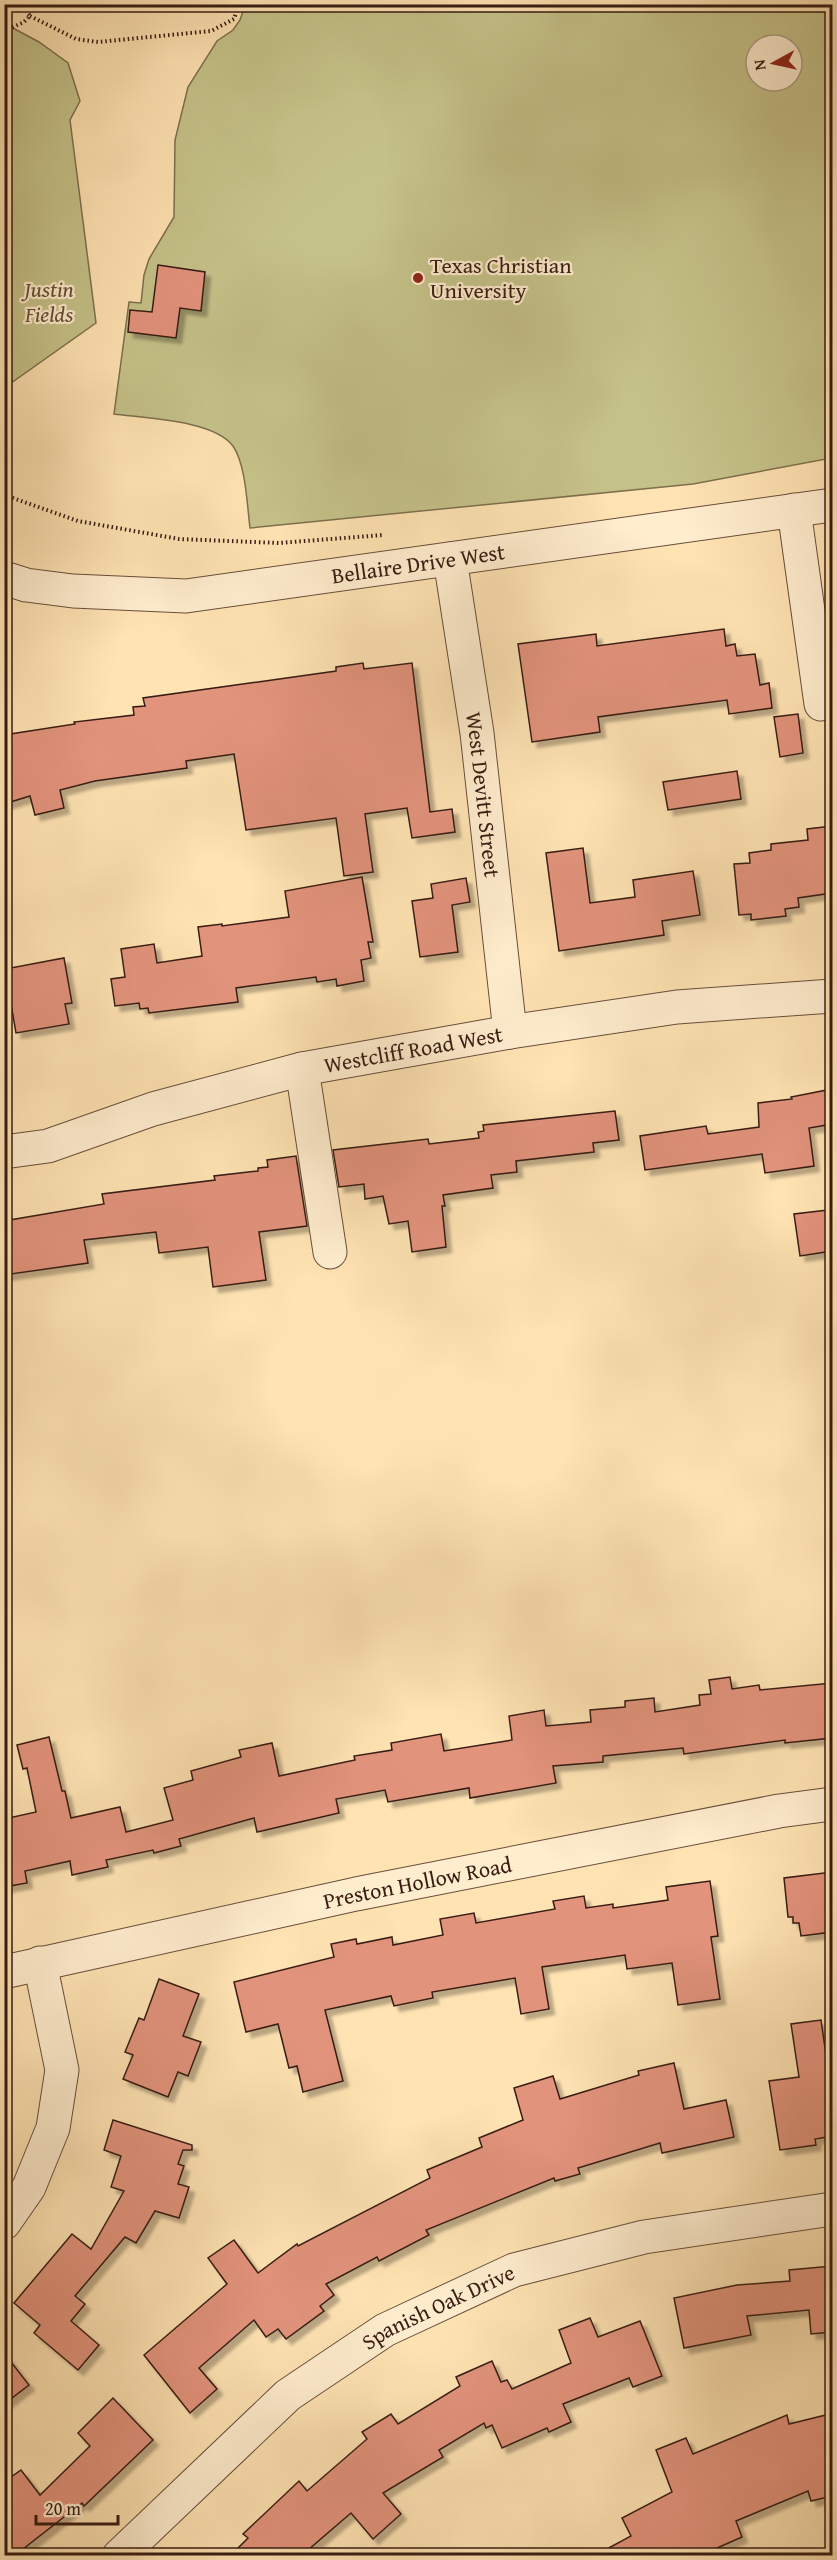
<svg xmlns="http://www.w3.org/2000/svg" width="837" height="2560" font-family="'Gentium Book Plus',serif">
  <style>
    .green { fill: #c5c289; stroke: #7e6f4e; stroke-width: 1.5; fill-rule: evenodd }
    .building { fill: #e2937c; stroke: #371c12; stroke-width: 1.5; filter: url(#shadow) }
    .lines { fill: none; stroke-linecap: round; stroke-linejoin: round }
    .minor-casing { stroke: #694e3a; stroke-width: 35 }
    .path { stroke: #371c12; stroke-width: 4; stroke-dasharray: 1.5 3; stroke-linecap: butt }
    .minor { stroke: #ffedce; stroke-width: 33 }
    .poi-dot { fill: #8f2418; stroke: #ffedce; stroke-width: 2 }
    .labels { text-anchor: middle; stroke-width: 4.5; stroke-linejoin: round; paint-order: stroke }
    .poi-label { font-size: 22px; fill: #371c12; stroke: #ffedce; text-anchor: start }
    .park-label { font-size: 22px; font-style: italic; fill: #624e36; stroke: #ffedce }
    .street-label { font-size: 22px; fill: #371c12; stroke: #ffedce }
  </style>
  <defs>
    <filter id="shadow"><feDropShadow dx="5.5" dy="5.5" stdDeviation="1.5" flood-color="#0004"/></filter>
  </defs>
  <rect width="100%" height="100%" fill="#ffe3b3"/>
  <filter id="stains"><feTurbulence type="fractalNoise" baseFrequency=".00333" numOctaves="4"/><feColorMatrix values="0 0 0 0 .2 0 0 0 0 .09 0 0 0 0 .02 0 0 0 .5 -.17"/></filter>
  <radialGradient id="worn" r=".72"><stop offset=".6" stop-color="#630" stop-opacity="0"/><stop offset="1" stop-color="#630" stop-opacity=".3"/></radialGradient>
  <g class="green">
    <path d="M245,5H832V458L693,484L250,528C247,505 246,465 233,446C214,420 144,418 114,414L129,302L141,303L144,275L149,259L174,217L175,140L188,87L217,41L233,30L240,20ZM756,45H792V81H756Z"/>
    <path d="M9,26L39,42L68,63L80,101L70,120L96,323L11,383L5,384L4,28Z"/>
  </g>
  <g class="building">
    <path d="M158,265L205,272L201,311L180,308L176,338L128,332L130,310L152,312Z"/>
    <path d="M724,629L726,646L735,644L737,656L755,654L760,685L769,683L772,708L729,714L727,700L642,711L598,717L600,732L532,742L518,644L596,634L597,646Z"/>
    <path d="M363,663L364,669L412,663L430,812L452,809L455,832L412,838L407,808L365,814L373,872L344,876L336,818L246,830L234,754L186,761L187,768L95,781L60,790L64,808L35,815L30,796L4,804V735L75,724L74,722L134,715L133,707L145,706L143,698L336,671V667Z"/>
    <path d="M798,714L803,753L780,757L774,717Z"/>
    <path d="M737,771L741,799L668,810L663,782Z"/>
    <path d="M832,826V893L798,898L799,907L785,909L786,916L751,920V914L739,915L734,864L750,863L749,853L771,850V844L808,840L807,829Z"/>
    <path d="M583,848L590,903L635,897L633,880L693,871L700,915L662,921L664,935L559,951L546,853Z"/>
    <path d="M362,877L373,942H368L371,958L361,960L364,981L337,986L336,979L317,982L316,977L236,988L238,1002L149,1013L148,1008L140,1009L139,1003L115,1006L111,979L125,977L121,949L154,944L157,963L202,956L198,927L222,924V926L289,917L285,891Z"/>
    <path d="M466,878L470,902L452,905L458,952L420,957L412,901L433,898L431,884Z"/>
    <path d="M64,958L72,1003L65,1004L69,1024L16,1033L5,969Z"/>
    <path d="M832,1089V1124L809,1128L814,1166L765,1173L762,1154L645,1170L640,1136L706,1126L708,1134L759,1127L758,1103L792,1099L791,1097Z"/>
    <path d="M615,1111L619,1140L593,1143L594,1152L516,1161L517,1172L491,1175L493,1188L443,1195L445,1206H442L446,1247L412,1252L408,1221L389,1224L383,1196L365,1199L364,1184L339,1187L333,1150L428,1139L429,1144L479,1138L478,1132L484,1131L483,1125Z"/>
    <path d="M296,1156L307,1226L259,1232L266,1280L213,1287L208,1247L159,1253L156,1232L84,1240L88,1263L4,1275V1221L104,1204L102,1194L215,1180L214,1176L258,1171V1168L268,1167L267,1160Z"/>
    <path d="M828,1210L832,1211V1251L800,1256L794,1214Z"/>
    <path d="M730,1677L732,1689L759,1685L760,1690L832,1683V1738L785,1743V1740L684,1754L683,1748L603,1756V1762L553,1766L556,1783L470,1798L469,1788L388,1802L385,1790L336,1799L339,1813L257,1832L254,1818L179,1839L181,1846L154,1853L153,1850L106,1860L108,1867L72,1875L70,1861L25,1871L27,1883L4,1887V1819L36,1812L27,1768L23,1769L17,1745L49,1737L62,1791H65L71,1818L120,1807L126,1832L173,1820L164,1788L193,1780L191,1771L241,1757L239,1750L272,1743L279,1776L355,1760L354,1756L392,1750L391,1743L441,1734L444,1751L512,1740L509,1716L544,1710L546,1726L591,1722L590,1710L625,1707V1701L654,1698L655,1712L700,1705L699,1695L711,1694L709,1680Z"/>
    <path d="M832,1872V1932L801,1936L799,1923H793V1917H788L784,1878Z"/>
    <path d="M710,1881L718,1936L711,1937L720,1999L678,2005L672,1963L627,1969L625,1955L542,1967L549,2009L521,2014L515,1978L432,1992L433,1998L394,2006L391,1996L325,2010L343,2081L303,2092L297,2066L289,2068L278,2024L246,2032L234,1982L334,1957L331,1944L356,1939L357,1944L392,1937L393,1945L443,1935L440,1919L474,1913L476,1923L555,1909L553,1901L584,1896L586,1908L613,1904V1908L668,1900L666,1887Z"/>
    <path d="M159,1979L199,1994L183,2036L201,2042L188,2076L178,2072L168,2097L123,2079L133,2055L125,2052L139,2018L144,2020Z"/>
    <path d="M821,2020L832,2097V2136L815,2139L816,2145L780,2150L769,2081L799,2077L791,2024Z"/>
    <path d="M674,2063L684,2109L726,2100L734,2137L662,2153L660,2143L578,2168L580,2174L555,2181L554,2178L426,2230L429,2235L379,2261L377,2257L326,2284L334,2295L320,2306L324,2311L286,2339L278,2329L266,2337L254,2320L199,2368L217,2389L190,2413L144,2355L227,2284L208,2258L234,2240L258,2273L297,2244L298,2246L430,2178L427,2170L482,2147L479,2138L523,2120L514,2088L553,2076L560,2099L639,2075L638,2071Z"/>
    <path d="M113,2120L192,2145V2150H183L178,2164L184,2166L178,2184L189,2187L179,2218L155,2211L136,2243L125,2237L75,2296L85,2304L71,2321L99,2345L78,2370L34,2333L40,2325L14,2303L72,2234L91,2249L124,2191L111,2187L121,2156L104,2150Z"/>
    <path d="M832,2266V2332L811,2334L809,2310L747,2316L751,2335L684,2348L674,2298L737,2285L790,2281L789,2270Z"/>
    <path d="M590,2318L598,2337L640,2321L662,2376L633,2387L629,2378L563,2404L571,2422L549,2432L547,2428L502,2448L492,2425L486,2428L484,2423L439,2450L443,2457L383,2493L401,2514L373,2539L351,2513L301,2556H230L248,2538L243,2534L299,2481L307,2491L367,2439L362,2432L391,2414L398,2424L460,2386L456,2377L492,2361L501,2382L507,2380L512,2389L571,2363L559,2330Z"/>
    <path d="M4,2353L29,2385L4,2404Z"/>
    <path d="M113,2398L153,2440L84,2506L82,2503L14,2556H4V2482L21,2470L40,2495L90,2446L78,2433Z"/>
    <path d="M830,2414L832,2425V2496L811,2501L808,2491L736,2521L742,2537L699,2556H594L631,2536L622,2518L672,2492L656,2450L686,2438L693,2454L787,2415L789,2424Z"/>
  </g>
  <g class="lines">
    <defs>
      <g id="minor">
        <path d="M794,510L821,704"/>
        <path id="s1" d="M450,559L477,733L510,1032"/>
        <path id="s2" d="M4,578L26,585L73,591L186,596L832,505"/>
        <path d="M302,1069L330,1252"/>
        <path id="s3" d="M4,1152L48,1146L153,1109L302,1069L510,1032L677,1007L832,996"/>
        <path id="s4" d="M4,1972L356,1894L779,1811L832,1804"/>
        <path d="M4,2223L29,2187L53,2128L62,2070L40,1963"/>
        <path id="s5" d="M119,2556L288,2395L385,2330L514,2270L644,2237L832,2209"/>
      </g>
    </defs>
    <use href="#minor" class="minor-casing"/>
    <g class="path">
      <path d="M30,16L76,39L98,42L211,31L234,19L239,4"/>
      <path d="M4,31L24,22L30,16L22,4"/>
      <path d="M4,495L78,521L179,539L279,543L383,535"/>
    </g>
    <use href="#minor" class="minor"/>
  </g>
  <circle class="poi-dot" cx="418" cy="278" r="6"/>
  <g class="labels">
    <g class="poi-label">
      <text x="430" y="273">Texas Christian<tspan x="430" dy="25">University</tspan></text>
    </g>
    <g class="park-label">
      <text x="49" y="297">Justin<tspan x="49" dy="25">Fields</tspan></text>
    </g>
    <g class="street-label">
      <text dy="8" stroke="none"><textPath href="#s2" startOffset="418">Bellaire Drive West</textPath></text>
      <text dy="8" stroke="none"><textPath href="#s1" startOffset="238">West Devitt Street</textPath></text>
      <text dy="8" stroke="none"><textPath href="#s3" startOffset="423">Westcliff Road West</textPath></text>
      <text dy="8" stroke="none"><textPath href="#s4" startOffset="423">Preston Hollow Road</textPath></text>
      <text dy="8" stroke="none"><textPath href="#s5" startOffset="408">Spanish Oak Drive</textPath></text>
    </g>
  </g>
  <rect width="837" height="2560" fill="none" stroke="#ffe3b3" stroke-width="24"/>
  <rect x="6" y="6" width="825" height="2548" fill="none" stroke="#371c12" stroke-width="3"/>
  <rect x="12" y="12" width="813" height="2536" fill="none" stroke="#371c12" stroke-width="1.5"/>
  <g transform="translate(774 63) rotate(262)"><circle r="28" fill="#ffedce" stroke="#af9983" stroke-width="1.5"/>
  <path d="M0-4.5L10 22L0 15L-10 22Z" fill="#8f2418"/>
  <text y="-9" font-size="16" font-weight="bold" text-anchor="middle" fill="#371c12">N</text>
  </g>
  <path d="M36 2515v9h82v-9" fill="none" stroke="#371c12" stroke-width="3"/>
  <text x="45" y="2515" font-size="18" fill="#371c12" stroke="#ffedce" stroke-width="4.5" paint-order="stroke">20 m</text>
  <rect width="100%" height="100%" filter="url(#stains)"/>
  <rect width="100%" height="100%" fill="url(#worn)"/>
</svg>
